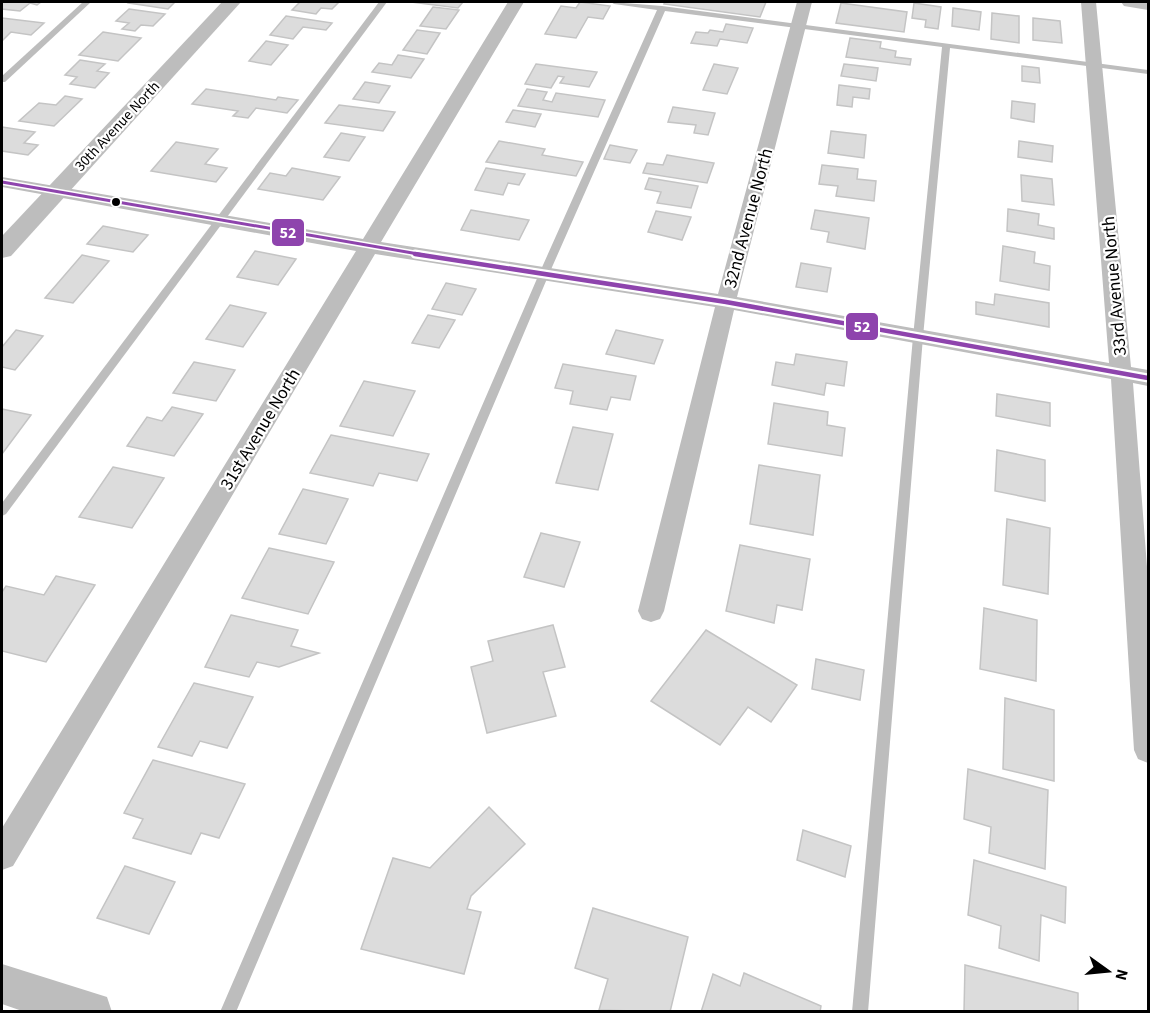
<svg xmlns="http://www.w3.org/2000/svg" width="1150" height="1013" font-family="'Source Sans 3',sans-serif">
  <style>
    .building { fill: #dcdcdc; stroke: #c4c4c4; stroke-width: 1.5 }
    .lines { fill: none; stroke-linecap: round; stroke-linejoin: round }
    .service { fill: #bdbdbd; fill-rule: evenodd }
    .minor { fill: #bdbdbd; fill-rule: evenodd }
    .tertiary { fill: #bdbdbd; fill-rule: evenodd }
    .secondary { fill: #c0c0c0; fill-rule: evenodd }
    .bus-1-far1-casing { stroke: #fff; stroke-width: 6 }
    .bus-1-casing { stroke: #fff; stroke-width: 9 }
    .bus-1-far1 { stroke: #8e44ad; stroke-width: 3 }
    .bus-1 { stroke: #8e44ad; stroke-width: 4.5 }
    .bus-dot { fill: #000; stroke: #fff; stroke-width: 2 }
    .labels { text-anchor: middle; stroke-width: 4.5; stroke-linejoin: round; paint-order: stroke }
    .far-street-label { font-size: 15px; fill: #000; stroke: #fff }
    .street-label { font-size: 18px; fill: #000; stroke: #fff }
    .line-badge { stroke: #fff; stroke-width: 2 }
    .badge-label { font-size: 16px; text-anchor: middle; font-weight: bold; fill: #fff }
  </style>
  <rect width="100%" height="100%" fill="#fff"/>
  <g class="building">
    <path d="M2,2H41L37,5L30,3L20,11L2,9Z"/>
    <path d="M131,2H175L168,9L129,3Z"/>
    <path d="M300,2H339L332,9L321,8L316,14L292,10Z"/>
    <path d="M411,2H463L458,8Z"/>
    <path d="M580,2L610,6L603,19L588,17L576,38L545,34L561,6L576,8Z"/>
    <path d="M665,2H766L760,17L664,4Z"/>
    <path d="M841,3L907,12L904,32L836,23Z"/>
    <path d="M914,3L941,7L938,29L925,27L926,20L912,18Z"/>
    <path d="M433,7L459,10L446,29L420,26Z"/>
    <path d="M953,8L981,12L979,30L952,26Z"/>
    <path d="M129,9L165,14L153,26L141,25L135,31L122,29L129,23L116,21Z"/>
    <path d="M992,13L1019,16V43L991,39Z"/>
    <path d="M286,16L332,23L326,30L303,27L293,39L270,35Z"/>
    <path d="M2,18L44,23L31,35L11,32L2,41Z"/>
    <path d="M1033,18L1060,21L1062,43L1033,40Z"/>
    <path d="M726,24L753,28L747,43L720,39L717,46L691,43L696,32L708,33L710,30L723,32Z"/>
    <path d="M417,30L440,33L427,54L403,50Z"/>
    <path d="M103,32L141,38L118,61L79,55Z"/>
    <path d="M850,38L881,42L880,48L896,51L895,57L911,59L910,65L846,57Z"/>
    <path d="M266,41L288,45L271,65L249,61Z"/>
    <path d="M398,55L424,59L411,78L372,72L379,63L392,65Z"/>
    <path d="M80,60L105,64L97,71L109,73L95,88L70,84L77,77L65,75Z"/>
    <path d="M536,64L597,72L589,87L560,83L564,77L558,76L551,88L525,84Z"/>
    <path d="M714,64L738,68L727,94L703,90Z"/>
    <path d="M844,64L878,68L876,81L841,76Z"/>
    <path d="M1022,66L1039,68L1040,83L1022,81Z"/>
    <path d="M365,82L390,86L379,103L353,99Z"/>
    <path d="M839,85L870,89L869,99L853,97L852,107L837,105Z"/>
    <path d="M206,89L276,100L278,97L298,100L287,113L256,108L248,118L233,116L238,111L192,104Z"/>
    <path d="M527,89L547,92L543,100L552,102L556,93L605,100L598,117L518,106Z"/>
    <path d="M65,96L82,99L54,126L19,121L39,103L56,105Z"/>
    <path d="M1012,101L1035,104L1034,122L1011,118Z"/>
    <path d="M339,105L395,112L383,131L325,123Z"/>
    <path d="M673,107L715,113L708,135L694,133L696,125L668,122Z"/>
    <path d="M513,110L541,114L535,127L506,122Z"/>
    <path d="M2,127L35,132L24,143L38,145L28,155L2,151Z"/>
    <path d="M831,131L866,135L864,158L828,153Z"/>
    <path d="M341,133L365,137L349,161L324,157Z"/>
    <path d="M499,141L545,149L542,155L583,162L576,176L486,162Z"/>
    <path d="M1019,141L1053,146L1052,162L1018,157Z"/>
    <path d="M176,142L218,149L205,164L227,168L216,182L151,171Z"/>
    <path d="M610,145L637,150L630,163L604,159Z"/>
    <path d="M667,155L714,163L707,183L643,173L647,163L663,165Z"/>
    <path d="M822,165L858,169L857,179L876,181L874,201L836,196L838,186L819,184Z"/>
    <path d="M292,168L340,177L323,200L258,189L270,173L286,176Z"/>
    <path d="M486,168L525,174L519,185L508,183L503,195L475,190Z"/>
    <path d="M1021,175L1052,179L1054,205L1022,201Z"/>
    <path d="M649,178L698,186L691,208L657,203L661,192L645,189Z"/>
    <path d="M1008,209L1039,214L1038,225L1054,228V239L1007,231Z"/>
    <path d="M471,210L529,220L519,240L461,230Z"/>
    <path d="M815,210L869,218L865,249L827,242L829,232L811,229Z"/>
    <path d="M656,211L691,217L682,240L648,232Z"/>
    <path d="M103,226L148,235L133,252L87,244Z"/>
    <path d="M1003,246L1035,252L1034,263L1050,266L1049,290L1000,281Z"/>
    <path d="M255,251L296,259L278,285L237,277Z"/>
    <path d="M82,255L109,261L73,303L45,298Z"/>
    <path d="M801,263L831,268L827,292L796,287Z"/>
    <path d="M446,283L476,289L462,315L432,309Z"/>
    <path d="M995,294L1049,303V327L976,314V302L994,305Z"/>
    <path d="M230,305L266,313L243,347L206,339Z"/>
    <path d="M428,315L455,320L439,348L412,343Z"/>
    <path d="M16,330L43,336L15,370L2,367V347Z"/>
    <path d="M616,330L663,340L654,364L606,354Z"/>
    <path d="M796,354L847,362L844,386L826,383L824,395L772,385L776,362L794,365Z"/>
    <path d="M194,362L235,370L216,401L173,393Z"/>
    <path d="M563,364L636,376L630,400L611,397L607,410L570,404L573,391L555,388Z"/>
    <path d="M364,381L415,391L393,436L340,426Z"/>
    <path d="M997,394L1050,403V426L996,416Z"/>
    <path d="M774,403L828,412L827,425L845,428L842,456L768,444Z"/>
    <path d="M172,407L203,414L174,456L127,446L147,417L162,421Z"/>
    <path d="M2,409L31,415L2,454Z"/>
    <path d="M573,427L613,434L598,490L556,483Z"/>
    <path d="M331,435L429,454L417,481L379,473L373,486L310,473Z"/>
    <path d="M997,450L1045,460V501L995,491Z"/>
    <path d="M759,465L820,475L813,535L750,524Z"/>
    <path d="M113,467L164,478L132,528L79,517Z"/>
    <path d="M303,489L348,499L326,544L279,534Z"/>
    <path d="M1007,519L1050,528L1048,594L1003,585Z"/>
    <path d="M541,533L580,542L564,587L524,577Z"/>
    <path d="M740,545L810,559L802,610L777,605L774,623L726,611Z"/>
    <path d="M269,548L334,562L308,614L242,598Z"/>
    <path d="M56,576L95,585L46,662L2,651V592L6,586L44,595Z"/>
    <path d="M984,608L1037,620L1036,681L980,669Z"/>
    <path d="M231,615L298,630L291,646L319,653L279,667L257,662L249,677L205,667Z"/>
    <path d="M553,625L565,667L543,672L556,716L487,733L471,667L493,661L488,641Z"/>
    <path d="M706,630L797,685L771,722L748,707L720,745L651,701Z"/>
    <path d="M816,659L864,670L860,700L812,689Z"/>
    <path d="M194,683L253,697L227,748L200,741L192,756L158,747Z"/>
    <path d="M1005,698L1054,710V781L1003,769Z"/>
    <path d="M153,760L245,784L219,838L201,833L191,854L133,838L143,819L124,813Z"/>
    <path d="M968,769L1048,790L1045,869L989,853L991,827L964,819Z"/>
    <path d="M489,807L525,844L471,896L467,909L481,912L464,974L361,949L393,858L430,868Z"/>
    <path d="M803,830L851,846L845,877L797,860Z"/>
    <path d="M974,860L1066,887L1065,923L1041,915L1039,961L999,948L1001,926L968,915Z"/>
    <path d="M125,866L175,882L149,934L97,918Z"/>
    <path d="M593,908L688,937L670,1012L599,1010L608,979L575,968Z"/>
    <path d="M965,965L1078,993V1012H964Z"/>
    <path d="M744,973L821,1006L820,1012H701L713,974L740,986Z"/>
  </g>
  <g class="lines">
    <g class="service">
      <path d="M83,2H91L5,82H2V76Z"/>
      <path d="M379,2H387L6,514L2,516V503Z"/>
      <path d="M611,2L662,6L1148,70V74L950,48L923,337L868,1012H852L913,337L942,47L665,11L549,274L236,1012H220L539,274L657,10L614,4Z"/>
    </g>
    <path class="minor" d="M508,2H524L381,242L718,294L797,2H812L737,297L1109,363L1081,2H1096L1131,367L1148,370V386L1133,383L1148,580V763L1138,759L1134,750L1111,379L734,310L664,611L660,619L651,622L642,619L638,611L715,307L375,254L13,866L2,870V828L356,251L2,187V177L363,239Z"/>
    <g class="tertiary">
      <path d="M222,2H241L11,256L2,258V236Z"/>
      <path d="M2,964L107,997L112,1012H25L2,1004Z"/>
    </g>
    <path class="secondary" d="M1121,2H1148V10L1124,6Z"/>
    <defs>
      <path id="bus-1-far1" d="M2,182L424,255"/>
      <path id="bus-1" d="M415,254L726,302L1148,378"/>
    </defs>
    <use href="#bus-1-far1" class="bus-1-far1-casing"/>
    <use href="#bus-1" class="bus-1-casing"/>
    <use href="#bus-1-far1" class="bus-1-far1"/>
    <use href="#bus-1" class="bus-1"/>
  </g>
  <circle class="bus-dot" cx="116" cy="202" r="5"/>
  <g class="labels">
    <g class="far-street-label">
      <text transform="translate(117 126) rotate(-47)" y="5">30th Avenue North</text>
    </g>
    <g class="street-label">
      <text transform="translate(748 218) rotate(-75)" y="6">32nd Avenue North</text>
      <text transform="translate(1114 286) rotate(-95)" y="6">33rd Avenue North</text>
      <text transform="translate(260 429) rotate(-59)" y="6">31st Avenue North</text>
    </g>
  </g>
  <g class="line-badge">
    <rect x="271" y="218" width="34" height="29" rx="6" fill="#8e44ad"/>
    <rect x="845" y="312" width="34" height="29" rx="6" fill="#8e44ad"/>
  </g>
  <g class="badge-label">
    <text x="288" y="238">52</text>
    <text x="862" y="332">52</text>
  </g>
  <rect width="1150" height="1013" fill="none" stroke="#000000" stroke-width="6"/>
  <g transform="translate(1108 971) rotate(105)" stroke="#ffffff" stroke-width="4.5" paint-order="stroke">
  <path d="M0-4.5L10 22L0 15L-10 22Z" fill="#000000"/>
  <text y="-9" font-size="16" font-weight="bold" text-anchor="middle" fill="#000000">N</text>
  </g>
</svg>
